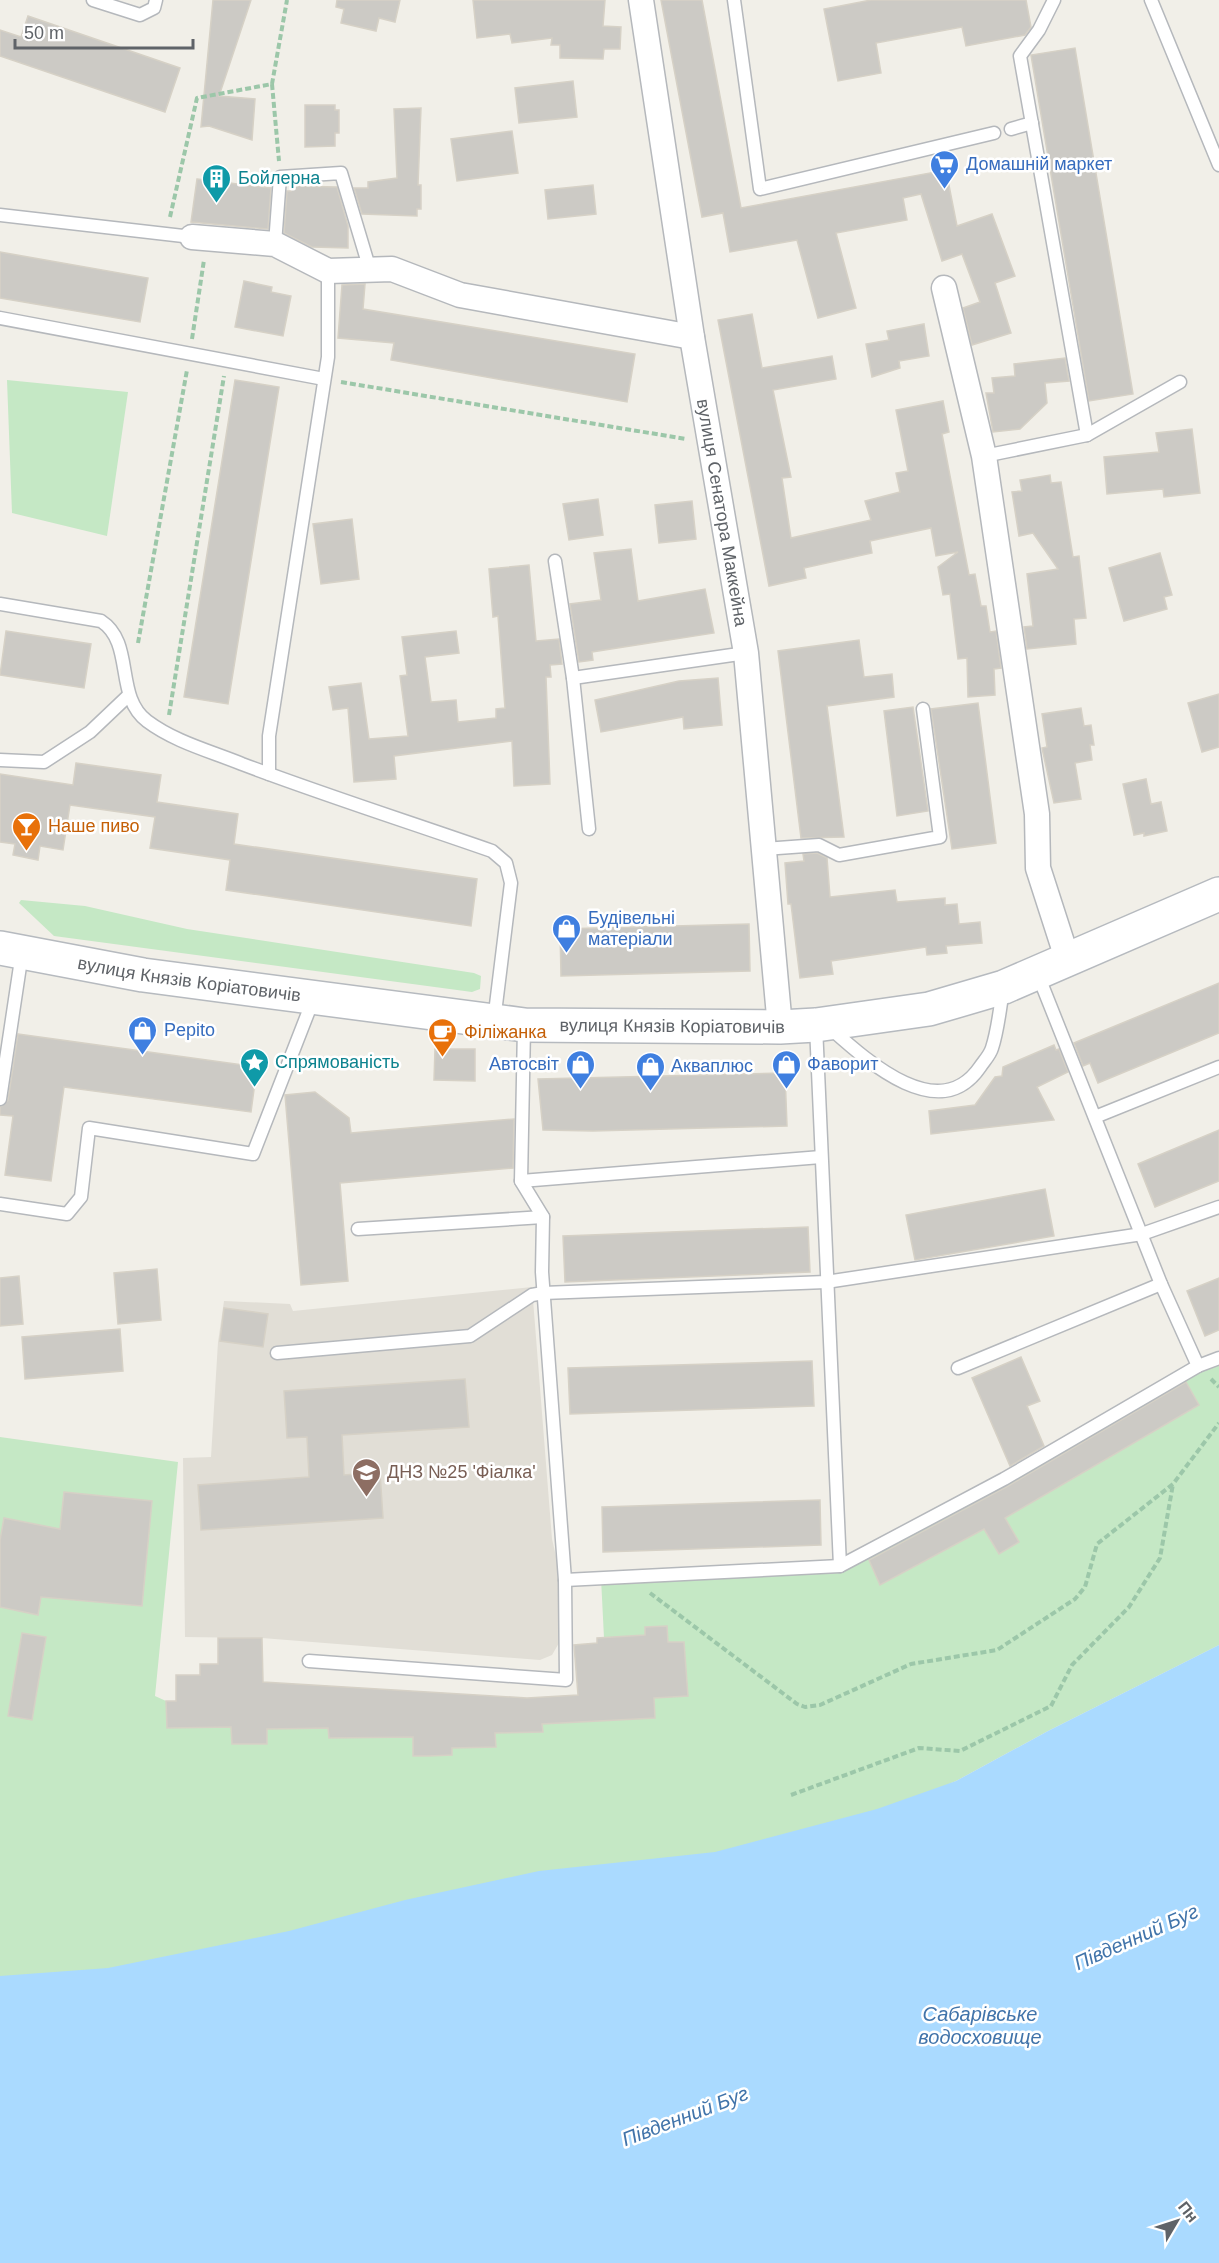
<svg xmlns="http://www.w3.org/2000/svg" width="1219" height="2263" font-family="Arial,sans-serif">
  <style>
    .education { fill: #e1ded6 }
    .green { fill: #c5e8c5 }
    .water { fill: #aadaff }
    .building { fill: #cccac5; stroke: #d6d1c6; stroke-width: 1.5 }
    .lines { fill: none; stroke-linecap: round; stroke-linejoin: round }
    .lane-casing { stroke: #b5b8bc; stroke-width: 15 }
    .street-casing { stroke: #b5b8bc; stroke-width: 27 }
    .secondary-casing { stroke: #b6babf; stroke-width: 36 }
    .path { stroke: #9cc7a9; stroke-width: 4; stroke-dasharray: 6 3; stroke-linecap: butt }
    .lane { stroke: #fff; stroke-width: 12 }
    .street { stroke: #fff; stroke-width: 24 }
    .secondary { stroke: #fff; stroke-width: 33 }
    .labels { text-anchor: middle; stroke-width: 5; stroke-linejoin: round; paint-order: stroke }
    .shop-label { font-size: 18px; fill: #366cbe; stroke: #fff; text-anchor: start }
    .culture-label { font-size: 18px; fill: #0d838f; stroke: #fff; text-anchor: start }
    .street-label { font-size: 18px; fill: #5f6368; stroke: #fff }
    .food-label { font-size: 18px; fill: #c56008; stroke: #fff; text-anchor: start }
    .education-label { font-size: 18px; fill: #785e54; stroke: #fff; text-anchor: start }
    .water-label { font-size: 20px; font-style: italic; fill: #4174aa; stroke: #fff }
  </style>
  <rect width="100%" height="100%" fill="#f1efe8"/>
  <path class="education" d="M532,1287L552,1539L558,1565L559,1643L552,1655L540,1660L262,1638L185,1637L183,1458L211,1457L218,1342L224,1301L290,1304L293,1311Z"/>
  <g class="green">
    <path d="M7,380L128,392L107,536L12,513Z"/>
    <path d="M21,900L85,906L187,929L474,973L481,976L480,989L472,992L54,936L19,903Z"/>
    <path d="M1219,1358V1645L1048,1731L956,1781L703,1890L0,2007V1437L178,1462L155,1696L166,1701L231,1706L232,1744H267V1721L328,1728L329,1738L413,1737L414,1756L452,1755V1748L495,1747V1733L542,1724L654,1718V1698L683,1642H668L667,1626L645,1627V1636L604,1638L601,1578L840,1565Z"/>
  </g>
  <path class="water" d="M1219,1645V2263H0V1976L108,1968L289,1931L405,1900L539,1871L715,1852L877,1809L956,1781L1048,1731Z"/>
  <g class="building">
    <path d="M213,0H251L219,96L255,99L252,140L209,126L201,127Z"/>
    <path d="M337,0H400L395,22L379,18L376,31L341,23L344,9L336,7Z"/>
    <path d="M473,0H605L603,26L621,27L620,49H604L603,59L560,58V45H551L552,38L512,43L510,34L477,38Z"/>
    <path d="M661,0H702L741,208L946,170L957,226L992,214L1015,276L995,283L1011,333L972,345L963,308L980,302L962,254L942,261L921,194L903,198L907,220L836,233L856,308L818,318L797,240L730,252L723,213L702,217Z"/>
    <path d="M871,0H1026L1031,27L1025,35L966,46L962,27L876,43L881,73L838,81L824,9Z"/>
    <path d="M28,16L180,68L165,112L0,56V30L21,37Z"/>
    <path d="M1075,48L1133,394L1089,401L1031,55Z"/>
    <path d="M573,81L577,117L519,123L515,88Z"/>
    <path d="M305,105H335V110H339V133H335V146L305,147Z"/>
    <path d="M421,108L418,185H421V209H417V216L362,214L354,188H368V182L397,178L394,109Z"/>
    <path d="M512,131L518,173L457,181L451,139Z"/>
    <path d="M197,179L271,188L268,229L191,222Z"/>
    <path d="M593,185L596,214L548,219L545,190Z"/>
    <path d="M291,186L337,187L348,226V248L312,247L284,233L287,191H291Z"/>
    <path d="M0,252L148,278L140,322L0,298Z"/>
    <path d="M244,281L272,287L271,292L291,296L283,336L235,327Z"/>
    <path d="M365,284L363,309L635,354L627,402L391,360L394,343L338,338L342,285Z"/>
    <path d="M752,314L762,368L832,356L836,379L773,390L791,477L782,478L791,538L871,520L865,501L900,492L896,473L908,471L896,410L943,401L949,432L942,434L969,575L975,574L981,606H986L990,632L996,631L1001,668L994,669L995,695L968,697L967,658L958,659L950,594L943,595L938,567L958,552L936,556L931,528L870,541L872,553L804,568L806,578L769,586L718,320Z"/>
    <path d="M924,324L929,356L899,361L900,368L872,377L866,344L889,340L887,331Z"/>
    <path d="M1065,358L1069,381L1045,383L1047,403L1020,429L993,432L986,393H994L992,378L1015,376L1014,364Z"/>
    <path d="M235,380L279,387L228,704L184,697Z"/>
    <path d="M1192,429L1200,493L1164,497L1163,489L1107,494L1104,457L1159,452L1156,433Z"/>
    <path d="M1050,475L1051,483L1061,482L1073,557L1079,556L1086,618L1074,619L1076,644L1027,649L1024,627L1033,626L1027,574L1058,569L1033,533L1019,536L1012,492L1022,491L1020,480Z"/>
    <path d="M598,499L603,535L569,540L563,504Z"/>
    <path d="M692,501L696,539L659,543L655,505Z"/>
    <path d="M352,519L359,579L321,584L313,524Z"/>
    <path d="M631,549L638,601L705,589L714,633L592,652L593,660L579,662L570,604L601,600L594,553Z"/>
    <path d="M1160,553L1172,595L1164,597L1167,609L1124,621L1109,568Z"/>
    <path d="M529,565L536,641L559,639L562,664L550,665L551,677H546L550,784L514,786L512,741L394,756L396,779L354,782L348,708L333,710L329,687L361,683L369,739L408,736L400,676L407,675L402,637L456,631L459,653L425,657L431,702L456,700L458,722L496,718V709L505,708L498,616L493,617L489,569Z"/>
    <path d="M6,631L91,644L84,688L0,675Z"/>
    <path d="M859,640L864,677L892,674L894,697L827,706L844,837L801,838L778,651Z"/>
    <path d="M718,678L722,725L684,729L683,717L601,732L595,700L679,681Z"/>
    <path d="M1219,694V747L1202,752L1188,703Z"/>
    <path d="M978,703L996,843L952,849L931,709Z"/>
    <path d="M913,707L928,811L897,816L884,711Z"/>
    <path d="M1081,708L1084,726L1091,725L1094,745H1090L1092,760L1075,763L1081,799L1054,803L1042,748L1047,747L1042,714Z"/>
    <path d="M76,763L161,775L157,802L238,814L234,844L477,879L471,926L226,890L230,860L150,848L155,817L70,805L63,850L40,846L38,860L13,855L15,844L0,842V774L73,785Z"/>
    <path d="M1146,779L1151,804L1161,802L1167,831L1144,836V833L1134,835L1123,784Z"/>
    <path d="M817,853L827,858L830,897L895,890L897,902L945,898V905L957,904L959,924L980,922L982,943L946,946L947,953L927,955L926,947L831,961L833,974L800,978L791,904H788L785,863L804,861L803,854Z"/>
    <path d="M749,924L750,971L561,976L560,929Z"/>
    <path d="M1219,983V1033L1098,1083L1090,1063L1083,1066L1074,1043Z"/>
    <path d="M18,1034L257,1067L251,1112L64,1087L51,1181L5,1175L13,1116L0,1115V1107L8,1100Z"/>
    <path d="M1054,1045L1056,1050L1059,1049L1068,1072L1037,1087L1054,1120L931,1134L929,1111L975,1105L995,1077L1002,1076L1003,1067Z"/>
    <path d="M435,1049H475V1081L434,1080Z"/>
    <path d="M785,1073L787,1126L593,1131L543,1130L538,1079Z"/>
    <path d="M315,1092L349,1118L351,1133L514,1119L513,1168L340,1183L348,1281L301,1285L285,1095Z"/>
    <path d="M1219,1130V1181L1155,1207L1138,1164Z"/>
    <path d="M1045,1189L1054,1236L915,1260L906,1215Z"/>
    <path d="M808,1227L810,1272L565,1282L563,1236Z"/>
    <path d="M157,1269L161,1320L118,1324L114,1273Z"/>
    <path d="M19,1276L23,1324L0,1326V1278Z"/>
    <path d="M1219,1278V1330L1205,1336L1187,1291Z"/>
    <path d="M224,1308L268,1314L263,1347L220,1341Z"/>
    <path d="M120,1329L123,1371L25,1379L22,1337Z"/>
    <path d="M1021,1357L1040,1401L1027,1406L1044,1446L1010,1466L972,1378Z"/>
    <path d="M812,1361L814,1406L570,1414L568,1368Z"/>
    <path d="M465,1379L469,1427L342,1435L344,1475L380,1472L383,1518L201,1530L198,1485L309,1477L307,1437L287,1438L284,1391Z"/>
    <path d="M1186,1382L1199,1405L1005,1518L1019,1542L999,1554L984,1529L880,1585L869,1560L1008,1486Z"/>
    <path d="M64,1492L152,1501L142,1606L41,1597L38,1615L0,1607V1540L4,1518L60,1529Z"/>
    <path d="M820,1500L821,1545L603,1552L602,1507Z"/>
    <path d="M667,1626L668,1642H684L688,1696L654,1698L655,1718L542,1724L543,1732L495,1733L496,1747L452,1748V1755L429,1756H413V1737L329,1738L328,1728L267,1729V1744H232L231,1727L167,1728L166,1701H176V1675H200V1664H218V1638H262L263,1682L527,1698L578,1695L574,1645L597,1643V1638L645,1635V1627Z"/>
    <path d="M22,1633L46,1637L32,1720L8,1716Z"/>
  </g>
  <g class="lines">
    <defs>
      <g id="lane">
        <path d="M93,0L140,15L154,8L156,0"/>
        <path d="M734,0L760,189L994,133"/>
        <path d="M1054,0L1039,30L1020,56L1087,435"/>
        <path d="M1151,0L1219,165"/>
        <path d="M1011,129L1032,123"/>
        <path d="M0,215L192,237"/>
        <path d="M275,244L280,177L341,173L370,270"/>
        <path d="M0,318L324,379"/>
        <path d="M984,456L1087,435L1180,382"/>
        <path d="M555,561L573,678L589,829"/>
        <path d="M0,604L101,621C135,643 114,696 147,721C175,742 210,751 242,764C324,795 409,822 492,851L506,863L511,883L494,1021"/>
        <path d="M573,678L746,653"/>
        <path d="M0,760L44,762L90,732L129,695"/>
        <path d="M269,774V736L328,357V271"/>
        <path d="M764,849L819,845L839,855L940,837L923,709"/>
        <path d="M1038,975L1161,1284L1198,1366"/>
        <path d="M816,1026L840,1566"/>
        <path d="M830,1028C866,1060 939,1127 980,1067C984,1061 990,1055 992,1048C998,1030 1000,1008 1003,989"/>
        <path d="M0,1099L22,953"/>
        <path d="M1095,1117L1219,1067"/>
        <path d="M521,1181L821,1157"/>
        <path d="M0,1204L67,1214L81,1197L89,1128L253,1154L313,1000"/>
        <path d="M358,1229L543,1217"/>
        <path d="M277,1353L470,1336L532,1295L543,1293L826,1282L1142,1234L1219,1207"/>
        <path d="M958,1368L1161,1284"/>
        <path d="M565,1580L840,1566L1004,1479L1198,1366L1219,1358"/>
        <path d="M309,1661L566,1680L565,1580L542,1272L543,1217L521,1181L524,1027"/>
      </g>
      <g id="street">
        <path id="s1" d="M641,0L692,337L746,653L780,1027"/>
        <path d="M192,237L275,244L328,271L392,269L460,295L692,337"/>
        <path d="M944,288L984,456L1037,814L1038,868L1067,958"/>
      </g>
      <g id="secondary">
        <path id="s2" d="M0,948L143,975L525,1025L780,1027L816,1025L929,1009L1004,987L1219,894"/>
      </g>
    </defs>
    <use href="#lane" class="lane-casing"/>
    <use href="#street" class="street-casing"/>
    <use href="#secondary" class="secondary-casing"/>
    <g class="path">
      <path d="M272,84L279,161"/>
      <path d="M170,217L197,98L272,84L287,0"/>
      <path d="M192,339L204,260"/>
      <path d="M341,382L686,439"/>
      <path d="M138,643L187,370"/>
      <path d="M169,715L224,376"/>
      <path d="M1211,1379L1219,1387"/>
      <path d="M650,1593L797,1704L805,1707L820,1705L911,1664L997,1650L1075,1599L1085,1587L1097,1544L1173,1484L1219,1423"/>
      <path d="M791,1795L919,1748L960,1751L1051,1706L1072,1665L1129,1607L1160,1558L1173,1484"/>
    </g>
    <use href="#lane" class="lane"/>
    <use href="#street" class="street"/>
    <use href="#secondary" class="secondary"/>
  </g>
  <defs>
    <symbol id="supermarket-pin" viewBox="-11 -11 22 30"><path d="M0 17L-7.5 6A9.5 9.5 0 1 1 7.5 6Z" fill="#3f7fe0" stroke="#fff"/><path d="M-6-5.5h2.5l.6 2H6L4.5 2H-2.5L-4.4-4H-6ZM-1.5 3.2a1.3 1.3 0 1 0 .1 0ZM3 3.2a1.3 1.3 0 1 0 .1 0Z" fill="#fff"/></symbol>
    <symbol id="building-pin" viewBox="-11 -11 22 30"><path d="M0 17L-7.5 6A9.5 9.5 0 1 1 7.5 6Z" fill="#0f9aa8" stroke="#fff"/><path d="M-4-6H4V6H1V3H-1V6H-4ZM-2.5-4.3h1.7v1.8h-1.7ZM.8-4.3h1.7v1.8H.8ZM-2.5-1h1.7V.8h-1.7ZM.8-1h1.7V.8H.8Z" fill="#fff"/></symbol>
    <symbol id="bar-pin" viewBox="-11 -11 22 30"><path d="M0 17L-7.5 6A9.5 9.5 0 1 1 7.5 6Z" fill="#e8710a" stroke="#fff"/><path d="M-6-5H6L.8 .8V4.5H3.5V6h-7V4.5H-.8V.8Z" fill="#fff"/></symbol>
    <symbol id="shop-pin" viewBox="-11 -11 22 30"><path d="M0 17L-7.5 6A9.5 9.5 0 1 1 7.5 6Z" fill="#3f7fe0" stroke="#fff"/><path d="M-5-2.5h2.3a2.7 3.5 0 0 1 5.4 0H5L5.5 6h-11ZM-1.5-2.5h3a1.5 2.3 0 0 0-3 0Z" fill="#fff"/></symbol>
    <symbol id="cafe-pin" viewBox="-11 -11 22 30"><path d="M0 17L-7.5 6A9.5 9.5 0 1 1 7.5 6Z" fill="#e8710a" stroke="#fff"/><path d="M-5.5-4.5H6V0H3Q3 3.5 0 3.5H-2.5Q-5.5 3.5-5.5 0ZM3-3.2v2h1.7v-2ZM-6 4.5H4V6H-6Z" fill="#fff"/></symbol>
    <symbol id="sight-pin" viewBox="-11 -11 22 30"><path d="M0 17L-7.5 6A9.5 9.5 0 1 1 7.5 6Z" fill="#0f9aa8" stroke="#fff"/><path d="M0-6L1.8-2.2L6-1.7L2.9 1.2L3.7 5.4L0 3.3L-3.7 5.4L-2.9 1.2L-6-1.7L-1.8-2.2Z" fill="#fff"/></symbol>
    <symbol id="school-pin" viewBox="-11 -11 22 30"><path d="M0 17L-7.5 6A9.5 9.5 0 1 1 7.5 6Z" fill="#8d6e63" stroke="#fff"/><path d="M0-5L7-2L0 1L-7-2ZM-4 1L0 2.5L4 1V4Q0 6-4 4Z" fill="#fff"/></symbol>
  </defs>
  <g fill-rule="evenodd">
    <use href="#supermarket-pin" x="928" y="148" width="33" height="45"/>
    <use href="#building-pin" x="200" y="162" width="33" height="45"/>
    <use href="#bar-pin" x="10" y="810" width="33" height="45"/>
    <use href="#shop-pin" x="550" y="912" width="33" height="45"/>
    <use href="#shop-pin" x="126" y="1014" width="33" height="45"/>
    <use href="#cafe-pin" x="426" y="1016" width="33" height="45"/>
    <use href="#sight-pin" x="238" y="1046" width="33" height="45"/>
    <use href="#shop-pin" x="564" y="1048" width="33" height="45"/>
    <use href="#shop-pin" x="770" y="1048" width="33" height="45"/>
    <use href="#shop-pin" x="634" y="1050" width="33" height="45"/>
    <use href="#school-pin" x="350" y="1456" width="33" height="45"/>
  </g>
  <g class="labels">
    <g class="shop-label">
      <text x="966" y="170">Домашній маркет</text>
      <text x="588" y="924">Будівельні<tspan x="588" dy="21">матеріали</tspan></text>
      <text x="164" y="1036">Pepito</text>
      <text x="559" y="1070" text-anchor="end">Автосвіт</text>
      <text x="807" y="1070">Фаворит</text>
      <text x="671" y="1072">Акваплюс</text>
    </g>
    <g class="culture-label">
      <text x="238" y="184">Бойлерна</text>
      <text x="275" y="1068">Спрямованість</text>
    </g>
    <g class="street-label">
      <text dy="6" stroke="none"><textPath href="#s1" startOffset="519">вулиця Сенатора Маккейна</textPath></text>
      <text dy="6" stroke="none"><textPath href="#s2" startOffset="192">вулиця Князів Коріатовичів</textPath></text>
      <text dy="6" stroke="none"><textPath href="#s2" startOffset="678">вулиця Князів Коріатовичів</textPath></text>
    </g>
    <g class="food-label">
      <text x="48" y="832">Наше пиво</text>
      <text x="464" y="1038">Філіжанка</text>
    </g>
    <g class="education-label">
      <text x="387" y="1478">ДНЗ №25 'Фіалка'</text>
    </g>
    <g class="water-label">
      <text transform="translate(1136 1937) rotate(-24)" y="7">Південний Буг</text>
      <text x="980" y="2021">Сабарівське<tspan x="980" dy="23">водосховище</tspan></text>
      <text transform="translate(685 2116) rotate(-21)" y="7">Південний Буг</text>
    </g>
  </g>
  <g transform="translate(1177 2221) rotate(51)" stroke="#ffffff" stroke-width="4.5" paint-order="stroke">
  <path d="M0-4.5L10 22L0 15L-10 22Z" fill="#5f6368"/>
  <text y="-9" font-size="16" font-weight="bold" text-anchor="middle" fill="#5f6368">Пн</text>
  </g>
  <path d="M15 39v9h178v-9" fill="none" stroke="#5f6368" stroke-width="3"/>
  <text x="24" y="39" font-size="18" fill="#5f6368" stroke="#ffffff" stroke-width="4.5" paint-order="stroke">50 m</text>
</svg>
